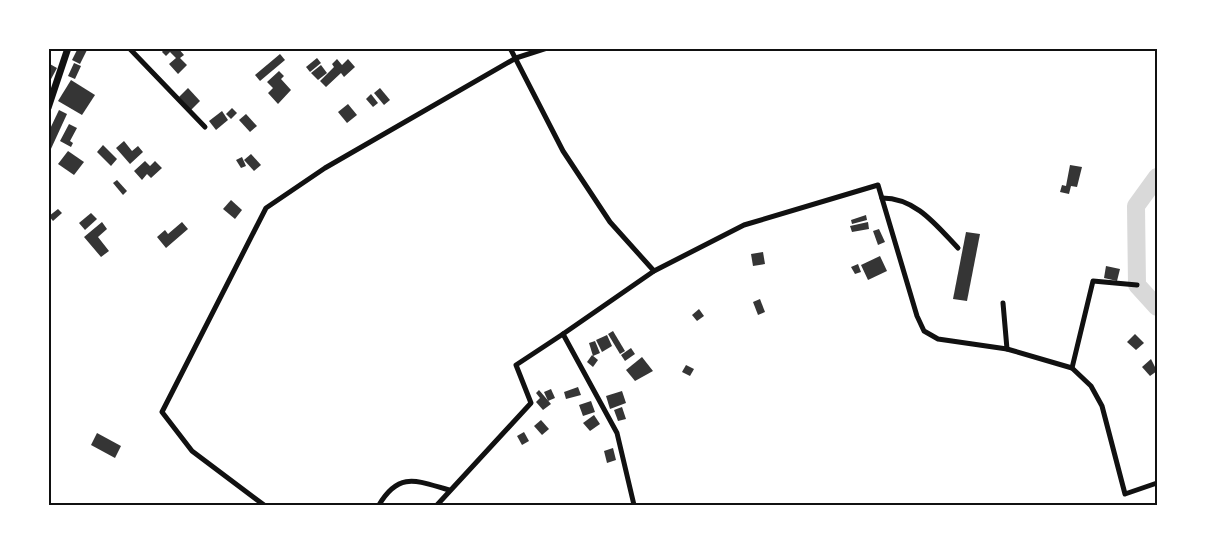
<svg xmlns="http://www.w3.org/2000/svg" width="1205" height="553" font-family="'PT Sans',sans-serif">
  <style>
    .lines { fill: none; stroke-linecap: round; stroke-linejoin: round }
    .river { stroke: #d9d9d9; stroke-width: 18 }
    .building { fill: #353535 }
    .minor { stroke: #111; stroke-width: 5 }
    .tertiary { stroke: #111; stroke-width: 7 }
    .neatline { fill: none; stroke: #111; stroke-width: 2 }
  </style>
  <rect width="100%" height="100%" fill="#fff"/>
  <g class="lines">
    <path class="river" d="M1157,177L1136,206L1137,285L1157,307"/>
  </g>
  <g class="building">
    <path d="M78,48H88L80,64L72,60Z"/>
    <path d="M165,48H178L184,55L180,58L187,65L178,74L169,64L176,58L170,52L166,56L162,52Z"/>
    <path d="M280,54L285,60L260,81L255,75Z"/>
    <path d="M317,58L321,63L310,72L306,67Z"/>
    <path d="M337,59L342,65L348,59L355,67L344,77L341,73L326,87L320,81L334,67L332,64Z"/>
    <path d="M48,63L57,68L50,81L48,80Z"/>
    <path d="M74,63L81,66L75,79L68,76Z"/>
    <path d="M321,65L327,73L318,80L311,73Z"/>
    <path d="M279,71L284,76L281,79L291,90L278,104L268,93L273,88L267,82Z"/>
    <path d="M71,80L95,95L82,115L58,101Z"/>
    <path d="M188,88L200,101L191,110L179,97Z"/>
    <path d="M380,88L390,100L384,105L374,93Z"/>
    <path d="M371,94L378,103L373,107L366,99Z"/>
    <path d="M348,104L357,115L347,123L338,112Z"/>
    <path d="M232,108L237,113L231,119L226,114Z"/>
    <path d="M59,110L67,114L50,151L48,133Z"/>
    <path d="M222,111L228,120L216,130L209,121Z"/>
    <path d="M246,114L257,126L250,132L239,120Z"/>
    <path d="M69,124L77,128L70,141L73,143L71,147L60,141Z"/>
    <path d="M124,141L132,151L138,146L143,152L130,164L116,148Z"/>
    <path d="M103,145L117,159L111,166L97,152Z"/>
    <path d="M68,151L84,162L74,175L58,164Z"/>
    <path d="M251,154L261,165L254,171L244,160Z"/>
    <path d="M242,157L246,166L241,168L236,160Z"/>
    <path d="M145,161L150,166L155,161L162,168L151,178L147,174L142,180L134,171Z"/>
    <path d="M1070,165L1082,167L1077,187L1071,186L1069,194L1060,192L1062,185L1066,186Z"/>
    <path d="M117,180L127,191L123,195L113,183Z"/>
    <path d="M231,200L242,210L235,219L223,209Z"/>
    <path d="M58,209L62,213L53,221L49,216Z"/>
    <path d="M91,213L97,219L85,230L79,223Z"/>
    <path d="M866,215L867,220L852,224L851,220Z"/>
    <path d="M102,222L107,229L98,237L109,251L101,257L84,237Z"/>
    <path d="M182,222L188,229L166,248L157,237L165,230L168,234Z"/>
    <path d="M868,222L869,229L852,232L850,226Z"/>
    <path d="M879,229L885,242L878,245L873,231Z"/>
    <path d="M966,232L980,234L967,301L953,299Z"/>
    <path d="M763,252L765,264L753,266L751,254Z"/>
    <path d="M880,256L887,271L868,280L861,265Z"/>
    <path d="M858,264L861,272L855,274L851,267Z"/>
    <path d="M1106,266L1120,269L1117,281L1104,278Z"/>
    <path d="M760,299L765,312L758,315L753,302Z"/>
    <path d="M699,309L704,316L697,321L692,315Z"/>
    <path d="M613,331L625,351L620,354L608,334Z"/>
    <path d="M1135,334L1144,343L1136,350L1127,342Z"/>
    <path d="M607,335L612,346L602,352L596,340Z"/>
    <path d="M595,341L600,353L593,356L589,343Z"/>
    <path d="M631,348L635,354L625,361L621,355Z"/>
    <path d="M592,355L598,360L593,367L587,362Z"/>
    <path d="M642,357L653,371L635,381L626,370Z"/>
    <path d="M1151,359L1157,371L1150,376L1142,367Z"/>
    <path d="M686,365L694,369L690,376L682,372Z"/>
    <path d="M578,387L581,395L566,399L564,392Z"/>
    <path d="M551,389L555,398L548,401L544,392Z"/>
    <path d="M539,390L551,404L543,410L536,402L540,398L536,393Z"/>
    <path d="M622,391L626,403L610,409L606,396Z"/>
    <path d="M591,401L595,412L583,416L579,405Z"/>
    <path d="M622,407L626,419L618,421L614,410Z"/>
    <path d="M594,415L600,424L590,431L583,423Z"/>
    <path d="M541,420L549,429L542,435L534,426Z"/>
    <path d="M524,432L529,441L522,445L517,436Z"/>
    <path d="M97,433L121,446L115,458L91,445Z"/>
    <path d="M613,448L616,460L607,463L604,451Z"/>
  </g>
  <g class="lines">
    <g class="minor">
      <path d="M129,48L205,127"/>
      <path d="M510,48L563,151L610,222L654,271"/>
      <path d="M882,198C916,198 936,225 958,248"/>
      <path d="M1003,303L1007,349"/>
      <path d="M1072,368L1093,281L1137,285"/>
      <path d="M264,505L192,451L162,412L266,208L325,168L516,58L547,48"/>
      <path d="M379,505C399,471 417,481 449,490"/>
      <path d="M437,505L531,403L516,365L563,334"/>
      <path d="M634,505L617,433L563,334L654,271L744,225L878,185L917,316L924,331L938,339L1007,349L1072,368L1091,386L1102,406L1125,494L1157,483"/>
    </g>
    <path class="tertiary" d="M48,108L68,48"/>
  </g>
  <rect width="1205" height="553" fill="none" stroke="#ffffff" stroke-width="99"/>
  <rect x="50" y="50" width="1106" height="454" class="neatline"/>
</svg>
